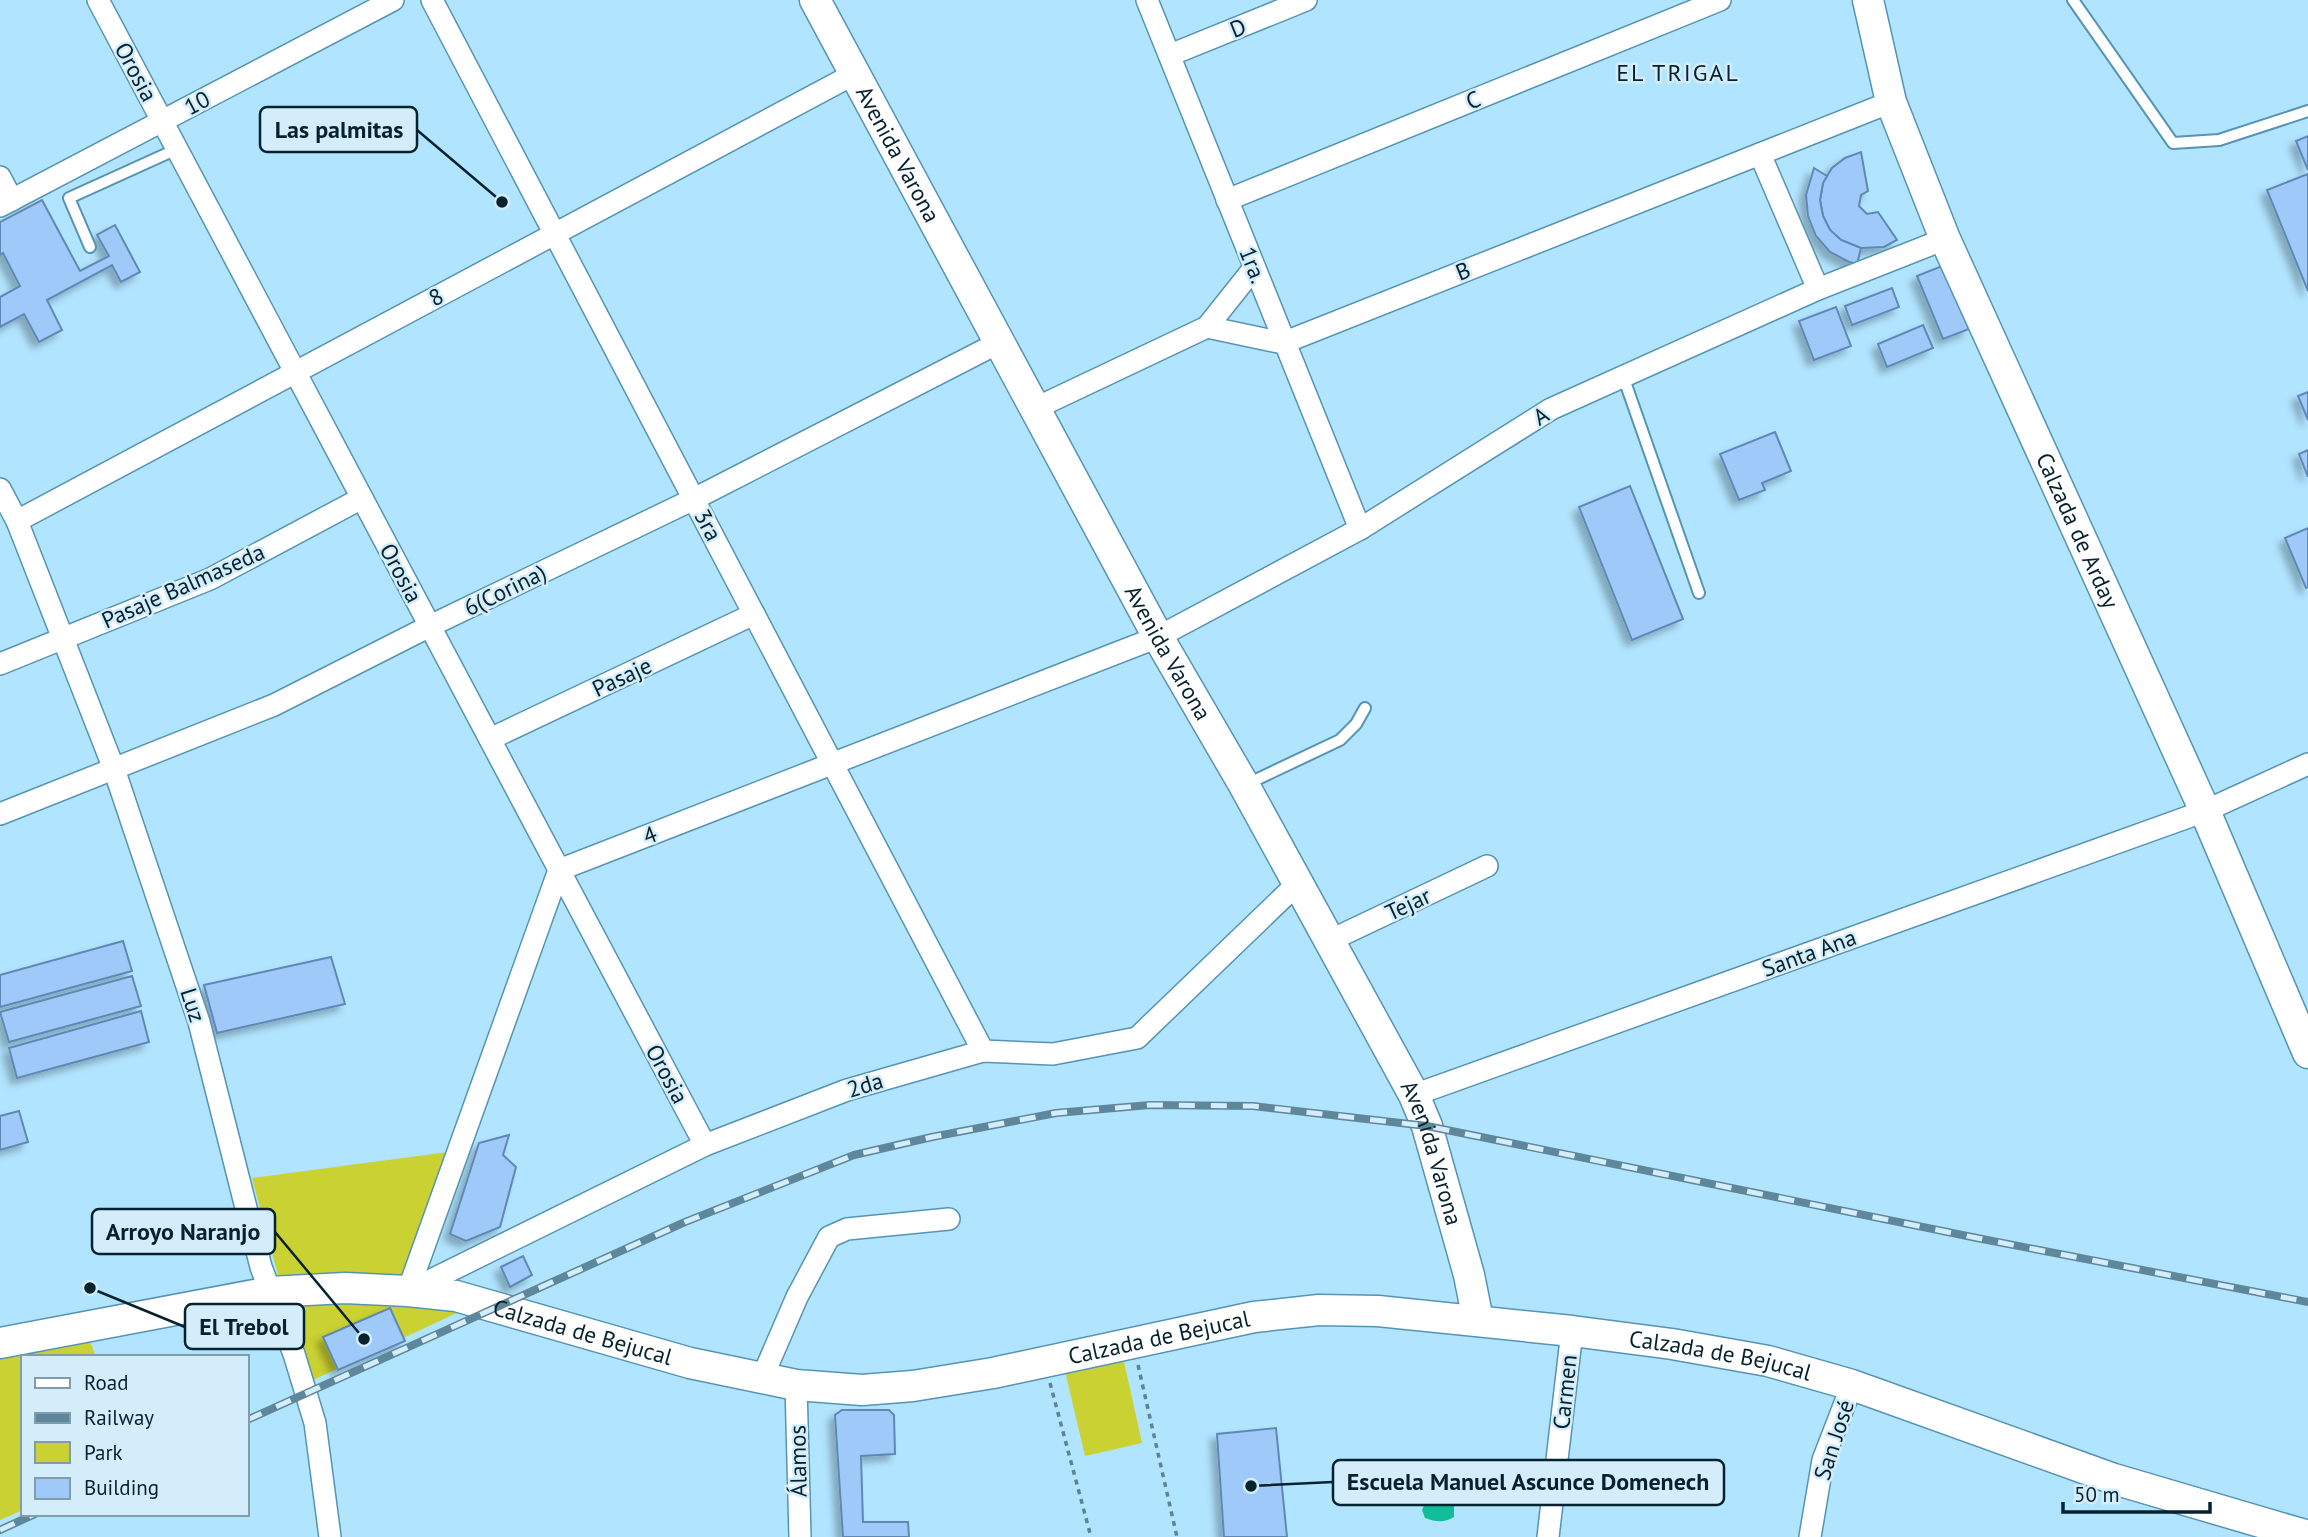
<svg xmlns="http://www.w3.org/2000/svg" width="2308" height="1537" font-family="'PT Sans',sans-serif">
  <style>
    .green { fill: #cad132 }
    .water { fill: #11bd98 }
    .building { fill: #9fc9f9; stroke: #6088b4; stroke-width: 2; filter: url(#shadow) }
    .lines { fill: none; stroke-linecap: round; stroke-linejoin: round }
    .lane-casing { stroke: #5594b4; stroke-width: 14 }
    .street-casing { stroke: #5594b4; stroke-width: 24 }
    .secondary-casing { stroke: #5594b4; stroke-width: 33 }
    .path { stroke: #5c8497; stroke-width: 3.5; stroke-dasharray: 5 5; stroke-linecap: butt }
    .lane { stroke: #fff; stroke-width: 10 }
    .street { stroke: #fff; stroke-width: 21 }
    .secondary { stroke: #fff; stroke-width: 30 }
    .rail-casing { stroke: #5f879b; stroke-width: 8 }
    .rail { stroke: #d4edfb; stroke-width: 5; stroke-dasharray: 16; stroke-linecap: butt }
    .labels { text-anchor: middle; stroke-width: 5; stroke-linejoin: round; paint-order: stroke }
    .street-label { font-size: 23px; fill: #06222e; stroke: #d4edfb }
    .neighbourhood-label { font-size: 24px; letter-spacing: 2px; fill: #06222e; stroke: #d4edfb }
    .leader { fill: none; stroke: #06222e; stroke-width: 2.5 }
    .callout-dot { fill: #06222e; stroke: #d4edfb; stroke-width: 2.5 }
    .callout { fill: #d4edfb; stroke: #06222e; stroke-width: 2.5 }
    .callout-label { font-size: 24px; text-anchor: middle; font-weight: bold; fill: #06222e }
  </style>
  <defs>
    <filter id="shadow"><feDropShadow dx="-6" dy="6" stdDeviation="3.5" flood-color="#0004"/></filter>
  </defs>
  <rect width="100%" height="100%" fill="#b1e4ff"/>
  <g class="green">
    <path d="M448,1152L408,1277L278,1275L252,1178Z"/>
    <path d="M282,1295L406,1300L459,1312L311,1381Z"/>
    <path d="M88,1336L96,1357H23V1510L0,1520V1356Z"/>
    <path d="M1123,1357L1142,1443L1085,1456L1065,1371Z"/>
  </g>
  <path class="water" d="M1445,1490H1454V1517C1444,1523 1436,1522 1425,1518L1422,1510C1427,1498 1433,1494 1445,1490Z"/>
  <g class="building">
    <path d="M2308,136V170L2296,141Z"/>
    <path d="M1861,152L1868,191L1861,195L1859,206L1867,214L1878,212L1897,240L1884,247L1861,248L1841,240L1830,230L1823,216L1820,200L1823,183L1827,176L1832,168L1845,158Z"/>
    <path d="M1814,168L1827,176L1823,183L1820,200L1823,216L1830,230L1841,240L1861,248L1857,264L1849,262L1830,252L1816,236L1808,216L1806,195Z"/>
    <path d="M2308,174V291L2267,190Z"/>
    <path d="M42,200L80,271L109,256L97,235L115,225L140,272L121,282L112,265L47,300L62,330L39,342L24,314L0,327V297L20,286L3,253L0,255V222Z"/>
    <path d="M1942,266L1969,329L1943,339L1917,276Z"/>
    <path d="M1892,288L1899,307L1852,325L1845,306Z"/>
    <path d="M1836,307L1851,346L1814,360L1799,321Z"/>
    <path d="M1923,325L1933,348L1887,367L1878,344Z"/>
    <path d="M2308,392V420L2298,396Z"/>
    <path d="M1775,432L1791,471L1762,483L1765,490L1739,500L1720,454Z"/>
    <path d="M2308,450V477L2299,454Z"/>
    <path d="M1630,486L1683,619L1632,640L1579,507Z"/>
    <path d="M2308,528V587L2306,588L2285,538Z"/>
    <path d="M123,941L132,971L0,1007V975Z"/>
    <path d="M331,957L345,1004L217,1033L204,985Z"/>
    <path d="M132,976L141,1006L9,1042L0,1012Z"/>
    <path d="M141,1011L149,1042L17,1078L9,1048Z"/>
    <path d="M19,1111L28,1142L0,1150V1116Z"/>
    <path d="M509,1135L503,1155L516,1167L500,1227L466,1241L450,1234L479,1143Z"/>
    <path d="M523,1256L532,1275L510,1287L501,1267Z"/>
    <path d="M390,1308L405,1341L338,1370L323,1337Z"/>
    <path d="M842,1410H889L894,1415L895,1454L861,1456L863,1522H908L909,1537H843L835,1415Z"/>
    <path d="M1276,1428L1287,1537H1224L1217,1434Z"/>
  </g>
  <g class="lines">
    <defs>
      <g id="lane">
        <path d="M2073,0L2173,143L2219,140L2308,111"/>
        <path d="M90,247L69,198L177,149"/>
        <path d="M1623,376L1699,593"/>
        <path d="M1247,784L1340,740L1356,724L1365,708"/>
      </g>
      <g id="street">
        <path d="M98,0L705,1145"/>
        <path d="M432,0L983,1051"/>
        <path d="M1147,0L1360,529"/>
        <path d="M1170,55L1306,0"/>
        <path d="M1760,154L1818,289"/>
        <path d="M0,177L12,200"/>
        <path d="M1227,200L1720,0"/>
        <path d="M0,206L393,0"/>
        <path d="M1207,327L1254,268"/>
        <path d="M1036,408L1207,327L1283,343L1891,102"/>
        <path d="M0,489L17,521L114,769L199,1022L261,1267L294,1354L315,1423L330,1537"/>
        <path d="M17,521L856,73"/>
        <path d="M0,664L210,579L362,498"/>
        <path d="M490,739L754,614"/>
        <path d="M0,814L274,705L430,626L694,499L1000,342"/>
        <path d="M1329,941L1487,866"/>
        <path d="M1414,1095L2205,811L2308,764"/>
        <path d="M408,1291L559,870L1158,637L1360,529L1551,409L1818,289L1945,239"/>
        <path d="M409,1291L705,1145L847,1090L983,1051L1053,1054L1137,1038L1297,884"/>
        <path d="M762,1378L797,1297L829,1237L847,1229L949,1219"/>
        <path d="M796,1385L800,1537"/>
        <path d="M1548,1537L1572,1331"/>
        <path d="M1810,1537L1823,1460L1852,1385"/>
      </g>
      <g id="secondary">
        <path id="s1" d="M815,0L1158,637L1244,785L1414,1095L1427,1126L1469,1275L1478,1320"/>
        <path id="s2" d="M1868,0L1891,102L1945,239L2205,811L2308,1053"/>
        <path id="s3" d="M0,1343L270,1292L345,1288L408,1291L456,1296L690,1363L796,1385L862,1390L913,1386L993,1373L1254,1317L1319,1310L1378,1311L1572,1331L1672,1344L1768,1361L1852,1385L2114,1479L2308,1536"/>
      </g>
    </defs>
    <use href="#lane" class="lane-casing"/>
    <use href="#street" class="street-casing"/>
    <use href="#secondary" class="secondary-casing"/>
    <g class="path">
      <path d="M1138,1365L1177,1537"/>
      <path d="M1050,1383L1091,1537"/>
    </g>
    <use href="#lane" class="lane"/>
    <use href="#street" class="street"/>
    <use href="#secondary" class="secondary"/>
    <defs>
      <g id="rail">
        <path d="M247,1420L685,1222L854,1155L932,1137L1056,1113L1150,1105L1253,1106L1427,1126L1977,1238L2308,1302"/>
        <path d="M0,1530L35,1514"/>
      </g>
    </defs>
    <use href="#rail" class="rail-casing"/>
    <use href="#rail" class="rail"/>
  </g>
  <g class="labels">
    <g class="street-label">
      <text transform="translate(1238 28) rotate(-22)" y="8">D</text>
      <text transform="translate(136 72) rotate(62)" y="8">Orosia</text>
      <text transform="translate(1473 100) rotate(-22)" y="8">C</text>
      <text transform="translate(197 103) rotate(-28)" y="8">10</text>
      <text dy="8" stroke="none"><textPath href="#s1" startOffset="175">Avenida Varona</textPath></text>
      <text transform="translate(1253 265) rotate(68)" y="8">1ra.</text>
      <text transform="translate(1463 271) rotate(-22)" y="8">B</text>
      <text transform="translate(436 297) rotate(-28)" y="8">8</text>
      <text transform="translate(1541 416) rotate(-31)" y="8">A</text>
      <text transform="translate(708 525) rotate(62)" y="8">3ra</text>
      <text dy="8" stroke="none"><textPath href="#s2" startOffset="572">Calzada de Arday</textPath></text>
      <text transform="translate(401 573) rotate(62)" y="8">Orosia</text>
      <text transform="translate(183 586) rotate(-24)" y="8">Pasaje Balmaseda</text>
      <text transform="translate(505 590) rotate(-26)" y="8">6(Corina)</text>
      <text dy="8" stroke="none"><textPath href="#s1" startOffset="742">Avenida Varona</textPath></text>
      <text transform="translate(622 677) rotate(-25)" y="8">Pasaje</text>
      <text transform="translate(650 835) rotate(-21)" y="8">4</text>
      <text transform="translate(1408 904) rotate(-25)" y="8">Tejar</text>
      <text transform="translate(1809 953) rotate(-20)" y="8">Santa Ana</text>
      <text transform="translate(193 1005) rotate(72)" y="8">Luz</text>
      <text transform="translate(667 1074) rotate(62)" y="8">Orosia</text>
      <text transform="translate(865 1085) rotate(-17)" y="8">2da</text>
      <text dy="8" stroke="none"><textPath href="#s1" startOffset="1309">Avenida Varona</textPath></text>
      <text dy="8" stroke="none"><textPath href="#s3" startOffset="593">Calzada de Bejucal</textPath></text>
      <text dy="8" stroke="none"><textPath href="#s3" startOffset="1181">Calzada de Bejucal</textPath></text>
      <text dy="8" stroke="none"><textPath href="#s3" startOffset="1748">Calzada de Bejucal</textPath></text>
      <text transform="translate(1565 1392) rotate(-84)" y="8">Carmen</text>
      <text transform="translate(1834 1440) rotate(-72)" y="8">San José</text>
      <text transform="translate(798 1461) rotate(-91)" y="8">Álamos</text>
    </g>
    <g class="neighbourhood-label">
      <text x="1678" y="81">EL TRIGAL</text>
    </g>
  </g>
  <path class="leader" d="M502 202L417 130M364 1339L275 1232M90 1288L185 1327M1251 1486L1333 1482"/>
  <g class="callout-dot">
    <circle cx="502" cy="202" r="7"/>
    <circle cx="364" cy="1339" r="7"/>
    <circle cx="90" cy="1288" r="7"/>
    <circle cx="1251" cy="1486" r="7"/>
  </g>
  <g class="callout">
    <rect x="260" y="107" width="157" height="45" rx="7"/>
    <rect x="92" y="1209" width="183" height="45" rx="7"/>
    <rect x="185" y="1304" width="119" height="45" rx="7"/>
    <rect x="1333" y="1460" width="391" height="45" rx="7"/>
  </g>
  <g class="callout-label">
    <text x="339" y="138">Las palmitas</text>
    <text x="183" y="1240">Arroyo Naranjo</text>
    <text x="244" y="1335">El Trebol</text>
    <text x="1528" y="1490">Escuela Manuel Ascunce Domenech</text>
  </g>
  <rect x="21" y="1355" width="228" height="161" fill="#d4edfb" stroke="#829ca9" stroke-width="2"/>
  <rect x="35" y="1378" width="35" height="10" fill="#ffffff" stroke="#829ca9" stroke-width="2"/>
  <text x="84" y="1390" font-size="21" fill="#06222e">Road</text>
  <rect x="35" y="1413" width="35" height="10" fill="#5f879b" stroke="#829ca9" stroke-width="2"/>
  <text x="84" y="1425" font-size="21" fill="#06222e">Railway</text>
  <rect x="35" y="1442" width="35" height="21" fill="#cad132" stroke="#829ca9" stroke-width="2"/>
  <text x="84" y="1460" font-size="21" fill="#06222e">Park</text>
  <rect x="35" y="1478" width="35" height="21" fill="#9fc9f9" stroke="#829ca9" stroke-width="2"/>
  <text x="84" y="1495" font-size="21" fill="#06222e">Building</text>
  <path d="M2063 1502v10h147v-10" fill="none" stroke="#06222e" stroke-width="3.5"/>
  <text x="2074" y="1502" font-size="21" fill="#06222e" stroke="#d4edfb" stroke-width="5" paint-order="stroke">50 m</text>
</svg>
